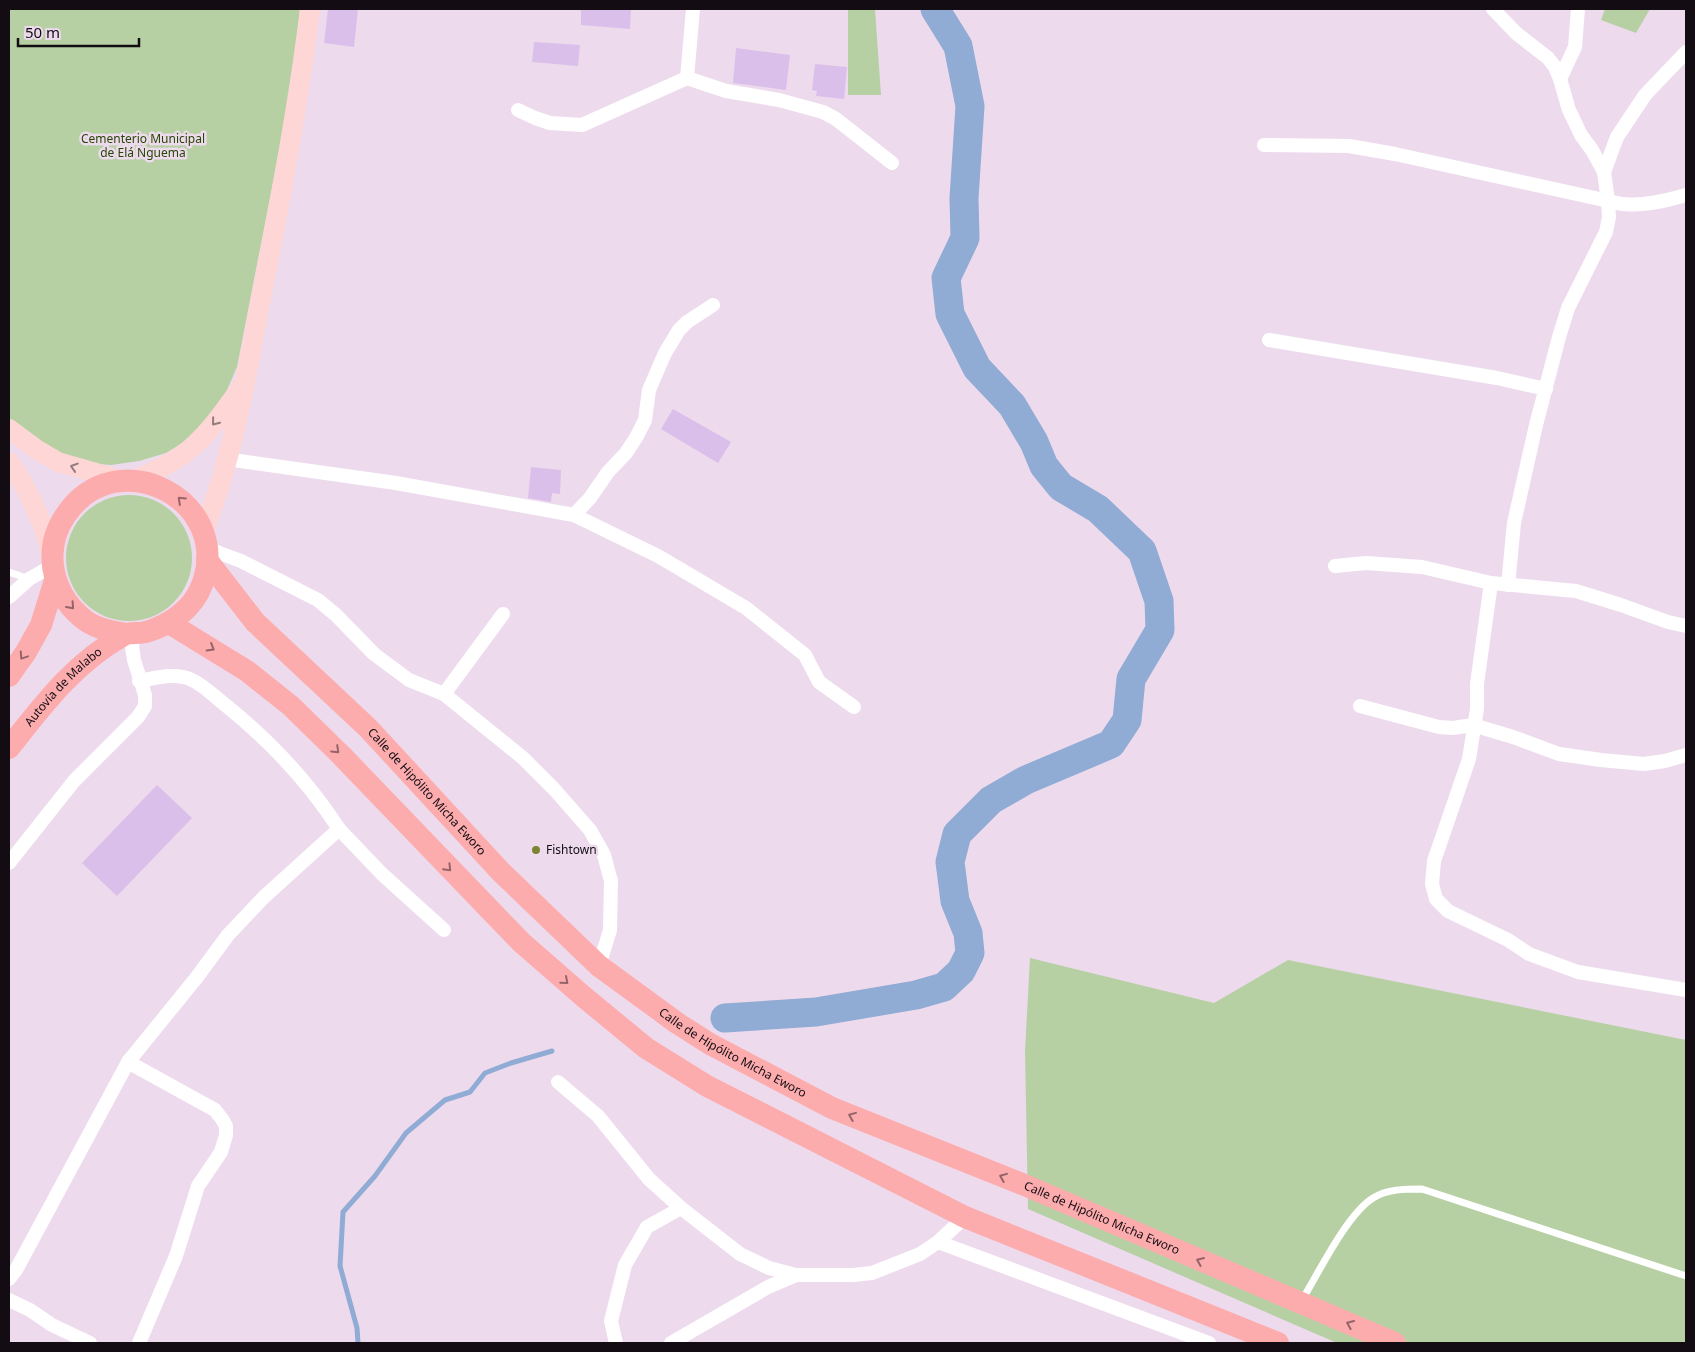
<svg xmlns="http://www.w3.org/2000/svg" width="1695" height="1352" font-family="'Noto Sans',sans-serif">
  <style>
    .green { fill: #b6d0a4 }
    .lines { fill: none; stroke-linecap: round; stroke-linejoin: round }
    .stream { stroke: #90abd4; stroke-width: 5 }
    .river { stroke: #90abd4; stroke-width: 29 }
    .building { fill: #dabfea }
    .lane { stroke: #fff; stroke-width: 7 }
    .street { stroke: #fff; stroke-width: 14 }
    .secondary { stroke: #fed6d6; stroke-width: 20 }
    .primary { stroke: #fdacae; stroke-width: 22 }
    .oneway { stroke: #947c7e }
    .oneway2 { stroke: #946468 }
    .poi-dot { fill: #7b8531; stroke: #eddbed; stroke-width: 2 }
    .labels { text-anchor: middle; stroke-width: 5; stroke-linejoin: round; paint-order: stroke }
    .park-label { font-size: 12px; fill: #264502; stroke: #eddbed }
    .street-label { font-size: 12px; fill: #130d13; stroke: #eddbed }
    .poi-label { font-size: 12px; fill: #130d13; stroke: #eddbed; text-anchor: start }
  </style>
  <rect width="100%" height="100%" fill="#eddbed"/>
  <g class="green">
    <path d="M9,9H300L289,100L237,367L224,397L208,421L189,439L166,453L139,461L111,465L82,463L9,428Z"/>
    <path d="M848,9H875L881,95H848Z"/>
    <path d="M1605,9H1650L1636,33L1601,20Z"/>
    <circle cx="129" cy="558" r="63"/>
    <path d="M1030,958L1214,1003L1288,960L1686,1040V1343H1337L1028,1209L1025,1051Z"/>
  </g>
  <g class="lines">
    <path class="stream" d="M358,1343L357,1328L340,1266L343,1212L375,1176L406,1133L445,1100L470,1092L485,1073L511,1063L552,1051"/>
    <path class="river" d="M725,1018L816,1012L916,995L944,987L961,971L970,953L968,933L955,901L950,862L957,834L991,800L1026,780L1111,744L1127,720L1131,679L1160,630L1159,601L1142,551L1098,509L1061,487L1044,466L1034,442L1012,405L977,368L950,314L946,278L965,238L964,198L970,106L958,46L935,9"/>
  </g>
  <g class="building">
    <path d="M328,9H358L354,47L324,43Z"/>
    <path d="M581,9H631L630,29L581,25Z"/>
    <path d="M534,42L580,45L578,66L532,62Z"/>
    <path d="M736,48L790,55L786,90L733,83Z"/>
    <path d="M815,64L847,67L844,99L816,96L817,91L812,90Z"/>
    <path d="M673,409L731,442L718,463L661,429Z"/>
    <path d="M531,467L561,470L560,494L552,493L551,502L528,498Z"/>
    <path d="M157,785L192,818L117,896L82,863Z"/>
  </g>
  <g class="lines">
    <g class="lane">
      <path d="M9,572L29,579"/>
      <path d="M1302,1300C1318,1274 1347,1214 1373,1198C1387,1189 1405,1189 1422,1189L1686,1276"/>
    </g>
    <g class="street">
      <path d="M1493,9L1516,33L1548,58L1555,67L1560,79L1569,110L1581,135L1592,150L1604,172L1608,201L1609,217L1606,232L1568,308L1559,337L1536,425L1514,523L1508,585"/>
      <path d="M687,78L693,9"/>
      <path d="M1560,79L1575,47L1578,9"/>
      <path d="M518,110L535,118L550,123L582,125L687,78L726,91L779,100L823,112L836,119L892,163"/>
      <path d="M1264,145L1349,146L1395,154L1622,204C1644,206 1665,201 1686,195"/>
      <path d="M1604,172L1617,137L1645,95L1686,52"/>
      <path d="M1269,340L1497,378L1546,389"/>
      <path d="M226,459L396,483L574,515L658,556L746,608L805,655L819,682L854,707"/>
      <path d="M574,515L590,498L608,472L626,453L637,436L645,420L649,390L655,376L665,353L679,330L687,322L713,305"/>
      <path d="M206,548L241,561L318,600L336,615L374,654L409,680L444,694L523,758L554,789L590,830L604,855L611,881L610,930L599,966"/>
      <path d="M1335,566L1366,563L1422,567L1491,583L1576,591L1621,605L1668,622L1686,626"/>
      <path d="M1491,583L1477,684V709L1469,759L1434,861L1432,884L1436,899L1448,911L1508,940L1529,954L1578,972L1686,990"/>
      <path d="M9,597L29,579L52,566"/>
      <path d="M444,694L503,614"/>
      <path d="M1360,706L1439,727L1453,728L1473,725L1513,737L1559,754L1601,760L1644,764L1665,761L1686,755"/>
      <path d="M339,829L382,874L444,930"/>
      <path d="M9,863L74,781L138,717L145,706V695L134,660L132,647L134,634"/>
      <path d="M128,1062L215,1110L222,1119L226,1126V1135L221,1152L198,1186L176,1256L139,1343"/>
      <path d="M558,1082L598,1116L649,1179L681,1208L740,1254L769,1268L796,1275H853L872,1273L920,1254L938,1242L965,1217"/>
      <path d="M938,1242L1209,1343"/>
      <path d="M9,1279L16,1270L128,1062L197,977L228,935L264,897L339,829C308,781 268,739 223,703C213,695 203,685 192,680C176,672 156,678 139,681"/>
      <path d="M9,1300L30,1310L52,1325L90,1343"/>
      <path d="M616,1343L611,1321L625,1265L647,1227L681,1208"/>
      <path d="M671,1343L768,1287L796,1275"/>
    </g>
    <g class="secondary">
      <path d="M9,429L36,449L58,462L121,480"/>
      <path d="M9,462C28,489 43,521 51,553"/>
      <path d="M136,480C154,471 175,462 190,449C210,432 225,410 240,389"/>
      <path d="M203,532C232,461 245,383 259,308C279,209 298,109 310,9"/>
    </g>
    <g class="primary">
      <path id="s1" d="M207,560L255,622L368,728L501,872L599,966L677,1023L710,1044L832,1108L1022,1184L1395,1343"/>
      <path d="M169,623L247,671L291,706L342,756L521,942L584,997L646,1048L707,1086L965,1217L1278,1343"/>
      <path d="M9,676L26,652L41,625L55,580"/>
      <path id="s2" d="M9,748C43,705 74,663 124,635C130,632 139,634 146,632C170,625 193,609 202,585C234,500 116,439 65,516C43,549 51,591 81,617C93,628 110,631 126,634"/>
    </g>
  </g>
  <defs><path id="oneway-chevron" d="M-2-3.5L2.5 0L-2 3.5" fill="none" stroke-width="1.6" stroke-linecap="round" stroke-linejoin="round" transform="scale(1.25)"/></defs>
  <g class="oneway">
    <use href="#oneway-chevron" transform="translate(215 422) rotate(129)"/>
    <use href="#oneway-chevron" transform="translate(74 467) rotate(-162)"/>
  </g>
  <g class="oneway2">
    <use href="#oneway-chevron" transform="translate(181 500) rotate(-137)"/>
    <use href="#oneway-chevron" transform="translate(71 606) rotate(48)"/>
    <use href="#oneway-chevron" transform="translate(211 648) rotate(31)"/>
    <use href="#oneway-chevron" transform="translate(23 656) rotate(124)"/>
    <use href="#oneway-chevron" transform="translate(336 750) rotate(44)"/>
    <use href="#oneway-chevron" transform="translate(448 868) rotate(46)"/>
    <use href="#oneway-chevron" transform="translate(565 981) rotate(41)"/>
    <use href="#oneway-chevron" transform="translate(852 1116) rotate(-158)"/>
    <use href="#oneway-chevron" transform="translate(1003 1177) rotate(-158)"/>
    <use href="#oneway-chevron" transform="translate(1200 1261) rotate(-157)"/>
    <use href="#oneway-chevron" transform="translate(1350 1324) rotate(-157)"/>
  </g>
  <circle class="poi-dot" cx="536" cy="850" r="5"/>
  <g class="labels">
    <g class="park-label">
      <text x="143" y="143">Cementerio Municipal<tspan x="143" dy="14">de Elá Nguema</tspan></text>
    </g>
    <g class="street-label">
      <text dy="4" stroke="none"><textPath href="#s2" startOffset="82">Autovía de Malabo</textPath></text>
      <text dy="4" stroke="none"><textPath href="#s1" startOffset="320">Calle de Hipólito Micha Eworo</textPath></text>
      <text dy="4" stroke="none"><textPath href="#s1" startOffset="725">Calle de Hipólito Micha Eworo</textPath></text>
      <text dy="4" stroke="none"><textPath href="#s1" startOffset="1130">Calle de Hipólito Micha Eworo</textPath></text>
    </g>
    <g class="poi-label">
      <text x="546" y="854">Fishtown</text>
    </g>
  </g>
  <rect width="1695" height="1352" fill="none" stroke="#130d13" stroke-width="20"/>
  <path d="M18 38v8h121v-8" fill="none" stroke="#130d13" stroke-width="2.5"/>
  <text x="25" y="38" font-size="15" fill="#130d13" stroke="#eddbed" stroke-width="4" paint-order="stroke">50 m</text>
</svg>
